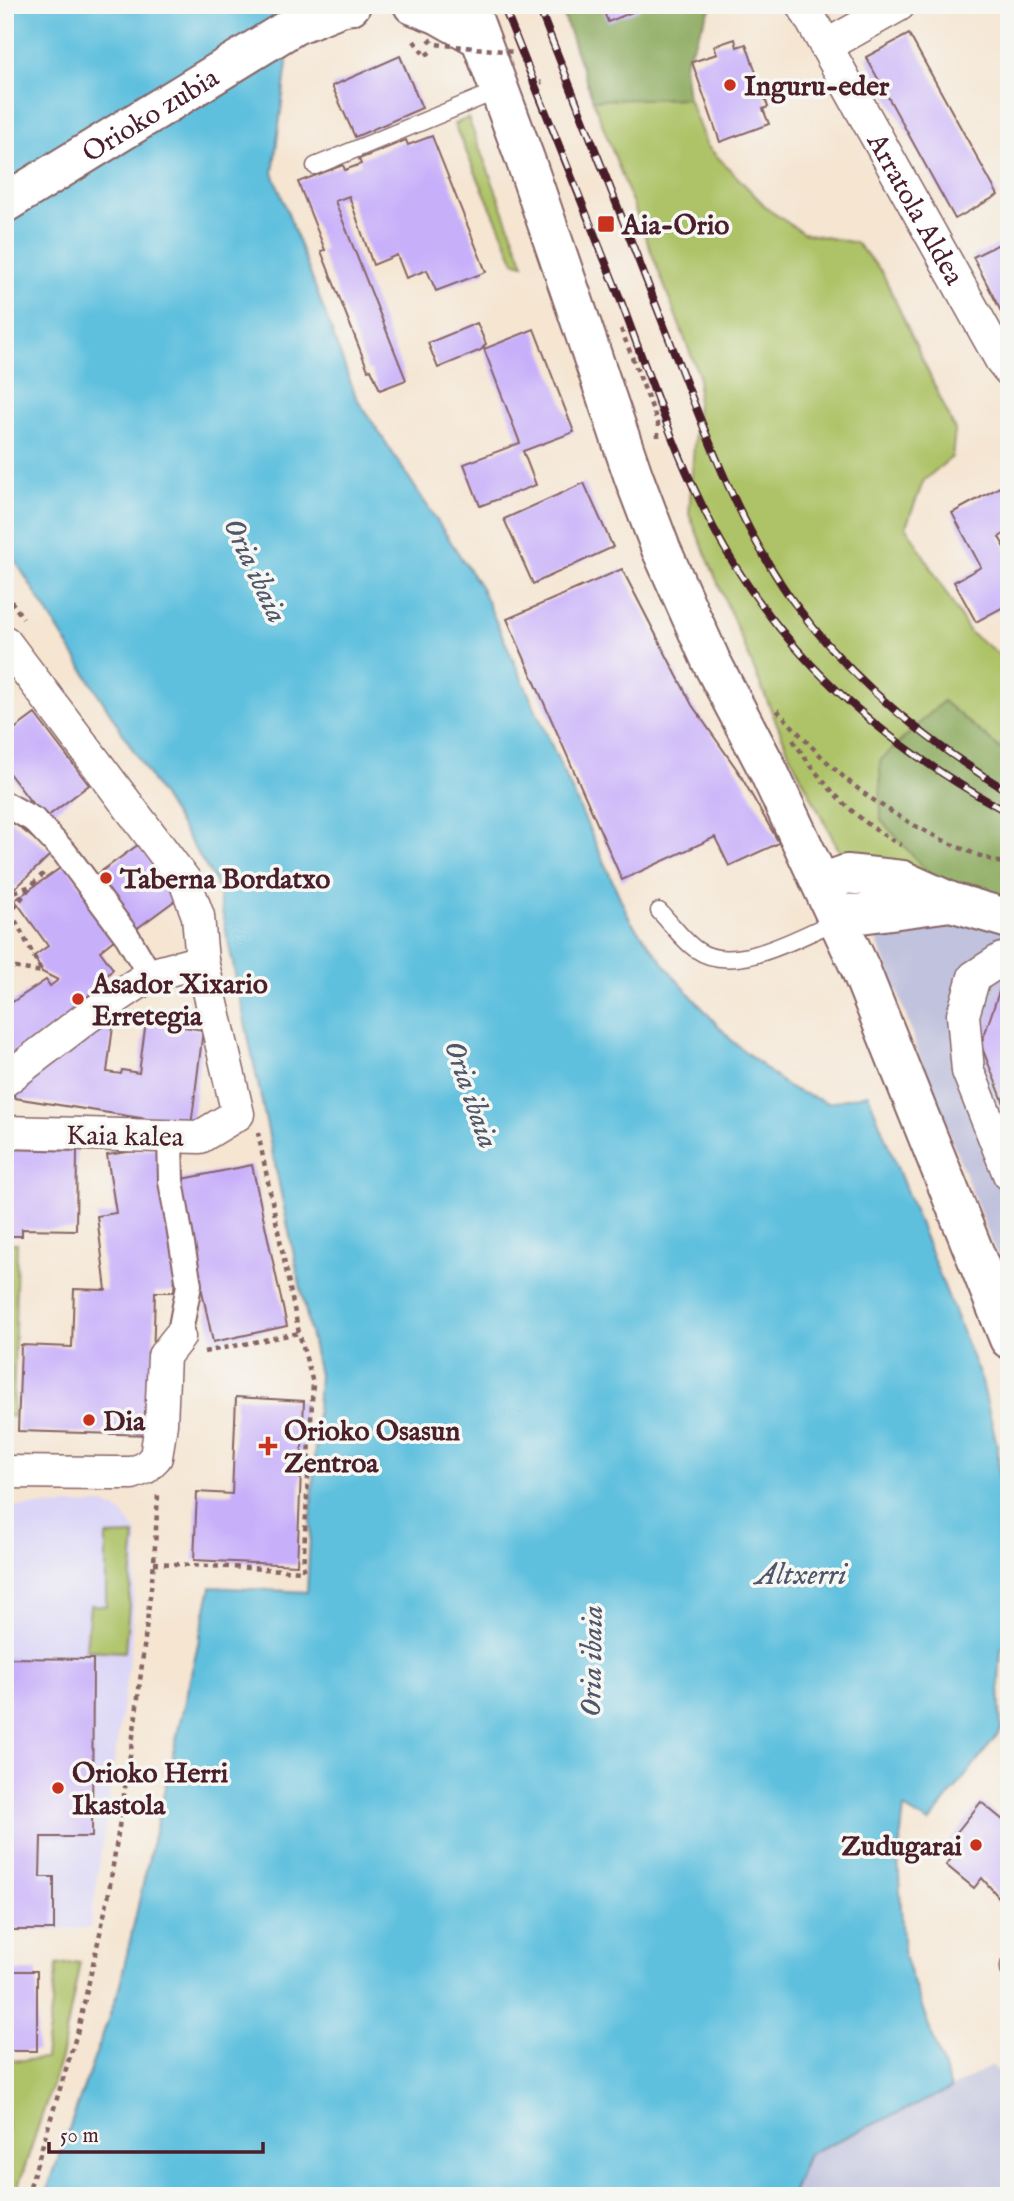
<svg xmlns="http://www.w3.org/2000/svg" width="1014" height="2201" font-family="'IM FELL English',serif">
  <style>
    .built { fill: #dbd6f7 }
    .industrial { fill: #c1c2dd }
    .green { fill: #aec367; stroke: #7c7149; stroke-width: 2 }
    .forest { fill: #8aa95c; stroke: #6a6444; stroke-width: 2 }
    .water { fill: #5fc0de; stroke: #547084; stroke-width: 2 }
    .building { fill: #c8affa }
    .lines { fill: none; stroke-linecap: round; stroke-linejoin: round }
    .service-casing { stroke: #866465; stroke-width: 19 }
    .pedestrian-casing { stroke: #866465; stroke-width: 28 }
    .minor-casing { stroke: #866465; stroke-width: 35 }
    .tertiary-casing { stroke: #866465; stroke-width: 42 }
    .trunk-casing { stroke: #866465; stroke-width: 42 }
    .path { stroke: #866465; stroke-width: 4.5; stroke-dasharray: 5 5; stroke-linecap: butt }
    .service { stroke: #fff; stroke-width: 16 }
    .pedestrian { stroke: #fff; stroke-width: 24 }
    .minor { stroke: #fff; stroke-width: 32 }
    .tertiary { stroke: #fff; stroke-width: 38 }
    .trunk { stroke: #fff; stroke-width: 38 }
    .rail-casing { stroke: #4a1f2b; stroke-width: 8 }
    .rail { stroke: #f6f6f2; stroke-width: 5; stroke-dasharray: 16; stroke-linecap: butt }
    .path-bridge { stroke: #866465; stroke-width: 4.5; stroke-dasharray: 5 5; stroke-linecap: butt }
    .poi-dot { fill: #c8321e; stroke: #f6f6f2; stroke-width: 2.5 }
    .labels { text-anchor: middle; stroke-width: 7; stroke-linejoin: round; paint-order: stroke }
    .poi-label { font-size: 28px; font-weight: bold; fill: #4a1f2b; stroke: #f6f6f2; text-anchor: start }
    .street-label { font-size: 28px; fill: #4a1f2b; stroke: #f6f6f2 }
    .water-label { font-size: 30px; font-style: italic; fill: #51576a; stroke: #f6f6f2 }
  </style>
  <rect width="100%" height="100%" fill="#f6f6f2"/>
  <filter id="ink" filterUnits="userSpaceOnUse"><feTurbulence type="fractalNoise" baseFrequency=".0143" numOctaves="2"/><feDisplacementMap in="SourceGraphic" scale="14" xChannelSelector="R" yChannelSelector="G"/><feConvolveMatrix kernelMatrix="1 2 1 2 8 2 1 2 1" color-interpolation-filters="sRGB"/></filter>
  <filter id="wash" filterUnits="userSpaceOnUse"><feTurbulence type="fractalNoise" baseFrequency=".00686" numOctaves="4" result="noise"/><feDisplacementMap in="SourceGraphic" scale="28" xChannelSelector="R" yChannelSelector="G"/><feGaussianBlur stdDeviation="1.57" result="paint"/><feColorMatrix in="noise" values="0 0 0 0 0 0 0 0 0 0 0 0 0 0 0 0 0 1.4 0 .05"/><feComposite in="paint" operator="in"/></filter>
  <g filter="url(#wash)">
    <rect width="100%" height="100%" fill="#f5e5d1"/>
    <path class="built" d="M104,1504L122,1513L138,1534L131,1648L90,1928L5,1930V1507Z"/>
    <g class="industrial">
      <path d="M846,864L1009,911V1286L921,1061L900,998Z"/>
      <path d="M992,2065L1009,2091V2196H791L808,2154L951,2089Z"/>
    </g>
    <g class="green">
      <path d="M688,98L707,146L769,210L803,233L856,243L882,272L955,430L952,457L924,480L906,526L970,633L1009,661V756L943,701L931,876L846,864L790,755L689,514L699,376L593,100Z"/>
      <path d="M468,118L524,264L515,262L454,124Z"/>
      <path d="M5,1243H17L13,1416L5,1415Z"/>
      <path d="M135,1535L125,1652L86,1650L90,1605L106,1606V1536Z"/>
      <path d="M80,1962L61,2058L15,2196H5V2131H7L5,2061L45,2059L57,1965Z"/>
    </g>
    <g class="forest">
      <path d="M560,5H712L684,64L688,98L593,100Z"/>
      <path d="M943,701L1009,756V911L931,876L881,820L880,761Z"/>
    </g>
    <path class="water" d="M5,5H283L287,63L273,173L356,397L481,588L630,920L677,980L732,1041L789,1088L828,1103L868,1094L982,1382L997,1445L1002,1506V1561H1009V1648H1001L999,1683L1001,1730L929,1823L904,1808L898,1860L904,1956L951,2089L808,2154L791,2196H45L119,1989L211,1587L307,1592L319,1375L216,883L5,544Z"/>
    <g id="blocks">
      <g class="building">
        <path d="M601,5H639L640,9L608,22Z"/>
        <path d="M909,34L998,195L955,219L866,57Z"/>
        <path d="M735,39L737,47L746,44L768,107L763,109L769,124L720,142L692,62L717,54L714,46Z"/>
        <path d="M400,56L422,108L355,137L332,86Z"/>
        <path d="M432,136L486,272L436,291L427,270L406,278L397,255L373,265L349,196L335,201L406,380L380,390L371,369L368,370L321,251L325,250L298,182L343,165L345,170L361,164L359,159L406,140L408,145Z"/>
        <path d="M1009,239V327L973,257Z"/>
        <path d="M477,323L486,344L481,350L438,368L428,343Z"/>
        <path d="M534,329L574,432L523,451L536,485L480,506L464,464L520,443L484,349Z"/>
        <path d="M1009,482V531L999,537L1009,555V604L976,622L954,582L981,567L952,513Z"/>
        <path d="M584,483L613,547L533,584L504,519Z"/>
        <path d="M622,569L692,705L738,771L779,843L729,866L715,837L622,880L507,619Z"/>
        <path d="M35,714L89,785L44,819L5,768V736Z"/>
        <path d="M5,816L52,853L21,883L14,888L5,891Z"/>
        <path d="M142,842L181,896L132,932L92,878Z"/>
        <path d="M66,864L115,939L100,951L113,969L70,1016L5,1059V1007L46,980L50,986L58,980L42,972L34,956L48,946L15,900Z"/>
        <path d="M1004,977L1009,978V1116L981,1045Z"/>
        <path d="M99,1018L114,1019L107,1072L121,1074L122,1070L139,1073L146,1021L203,1030L191,1126L15,1098L11,1086Z"/>
        <path d="M162,1147L177,1238L174,1292H155L151,1435L18,1431L21,1345L72,1347L74,1289L106,1290L97,1216L116,1213L107,1155Z"/>
        <path d="M5,1149L77,1151L76,1230L22,1229V1236H5Z"/>
        <path d="M252,1165L287,1326L213,1342L178,1180Z"/>
        <path d="M236,1397L304,1401L297,1565L194,1560L197,1492L232,1494Z"/>
        <path d="M5,1658L93,1659L92,1837H41L40,1877H54V1930H5Z"/>
        <path d="M981,1802L1009,1825V1909L982,1878L974,1888L946,1865L955,1854L945,1847Z"/>
        <rect x="5" y="1971" width="32" height="80"/>
      </g>
    </g>
  </g>
  <g filter="url(#ink)">
    <use href="#blocks" fill-opacity="0" stroke="#866465" stroke-width="2"/>
    <g class="lines">
      <defs>
        <g id="service">
          <path d="M315,166L499,90"/>
          <path d="M659,911C671,923 683,941 697,950C734,976 801,936 838,920"/>
          <path d="M1009,1965V1969"/>
        </g>
        <g id="pedestrian">
          <path d="M5,804L34,820L65,853L127,936L150,975"/>
          <path d="M170,1137L171,1181L189,1285L179,1337"/>
        </g>
        <g id="minor">
          <path id="s1" d="M803,5L1001,360L1009,370"/>
          <path d="M826,46L899,5"/>
          <path d="M5,642L185,881L198,916L202,961L238,1114L200,1137L5,1132"/>
          <path d="M1009,962L1002,959L974,977L963,1015L968,1071L1009,1174"/>
          <path d="M5,1080L86,1018L150,975L202,961"/>
          <path d="M5,1472L113,1473H132L145,1468L156,1457L161,1424L164,1356L179,1337"/>
        </g>
        <g id="tertiary">
          <path d="M822,883L847,874L902,880L951,902L1009,919"/>
          <path d="M835,913L861,914L951,902"/>
        </g>
        <g id="trunk">
          <path d="M413,5L437,14L478,37"/>
          <path d="M468,5L525,159L634,478L661,549L711,661L767,768L860,968L1009,1339"/>
          <path id="s2" d="M5,203L295,25L340,7L351,5"/>
        </g>
      </defs>
      <use href="#service" class="service-casing"/>
      <use href="#pedestrian" class="pedestrian-casing"/>
      <use href="#minor" class="minor-casing"/>
      <use href="#tertiary" class="tertiary-casing"/>
      <use href="#trunk" class="trunk-casing"/>
      <g class="path">
        <path d="M414,41L425,56L434,49"/>
        <path d="M531,86L542,82"/>
        <path d="M621,329L658,423V439"/>
        <path d="M5,593L23,618"/>
        <path d="M777,710C806,741 837,775 872,799C913,827 961,852 1009,865"/>
        <path d="M793,740C821,783 855,821 901,845"/>
        <path d="M5,895L31,886L46,871"/>
        <path d="M5,966L42,972L11,912L31,886"/>
        <path d="M204,1352L299,1333"/>
        <path d="M154,1563L303,1571L313,1383L299,1333L258,1133"/>
        <path d="M27,2196L78,2030L108,1898L135,1723L154,1563L158,1494"/>
      </g>
      <use href="#service" class="service"/>
      <use href="#pedestrian" class="pedestrian"/>
      <use href="#minor" class="minor"/>
      <use href="#tertiary" class="tertiary"/>
      <use href="#trunk" class="trunk"/>
      <defs>
        <g id="rail">
          <path d="M503,5C542,102 581,199 619,296C652,383 681,474 728,554C796,669 893,750 1009,813"/>
          <path d="M538,5C581,114 624,222 666,331C702,423 735,519 792,600C850,680 925,741 1009,792"/>
        </g>
      </defs>
      <use href="#rail" class="rail-casing"/>
      <use href="#rail" class="rail"/>
      <path class="path-bridge" d="M429,39L434,44L513,52"/>
    </g>
  </g>
  <g class="poi-dot">
    <circle cx="730" cy="85" r="7"/>
    <rect x="597" y="215" width="18" height="18" rx="3.5"/>
    <circle cx="106" cy="878" r="7"/>
    <circle cx="78" cy="999" r="7"/>
    <circle cx="89" cy="1420" r="7"/>
    <path d="M264.5 1435.5h7v7h7v7h-7v7h-7v-7h-7v-7h7z"/>
    <circle cx="58" cy="1788" r="7"/>
    <circle cx="976" cy="1845" r="7"/>
  </g>
  <g class="labels">
    <g class="poi-label">
      <text x="744" y="95">Inguru-eder</text>
      <text x="622" y="234">Aia-Orio</text>
      <text x="120" y="888">Taberna Bordatxo</text>
      <text x="92" y="993">Asador Xixario<tspan x="92" dy="32">Erretegia</tspan></text>
      <text x="103" y="1430">Dia</text>
      <text x="284" y="1440">Orioko Osasun<tspan x="284" dy="32">Zentroa</tspan></text>
      <text x="72" y="1782">Orioko Herri<tspan x="72" dy="32">Ikastola</tspan></text>
      <text x="962" y="1855" text-anchor="end">Zudugarai</text>
    </g>
    <g class="street-label">
      <text dy="10" stroke="none"><textPath href="#s2" startOffset="170">Orioko zubia</textPath></text>
      <text dy="10" stroke="none"><textPath href="#s1" startOffset="233">Arratola Aldea</textPath></text>
      <text transform="translate(125 1135) rotate(1)" y="10">Kaia kalea</text>
    </g>
    <g class="water-label">
      <text transform="translate(256 570) rotate(65)" y="10">Oria ibaia</text>
      <text transform="translate(472 1094) rotate(71)" y="10">Oria ibaia</text>
      <text x="801" y="1584">Altxerri</text>
      <text transform="translate(591 1661) rotate(-89)" y="10">Oria ibaia</text>
    </g>
  </g>
  <rect width="1014" height="2201" fill="none" stroke="#f6f6f2" stroke-width="28"/>
  <path d="M49 2142v10h214v-10" fill="none" stroke="#4a1f2b" stroke-width="3.5"/>
  <text x="60" y="2142" font-size="21" fill="#4a1f2b" stroke="#f6f6f2" stroke-width="5" paint-order="stroke">50 m</text>
</svg>
